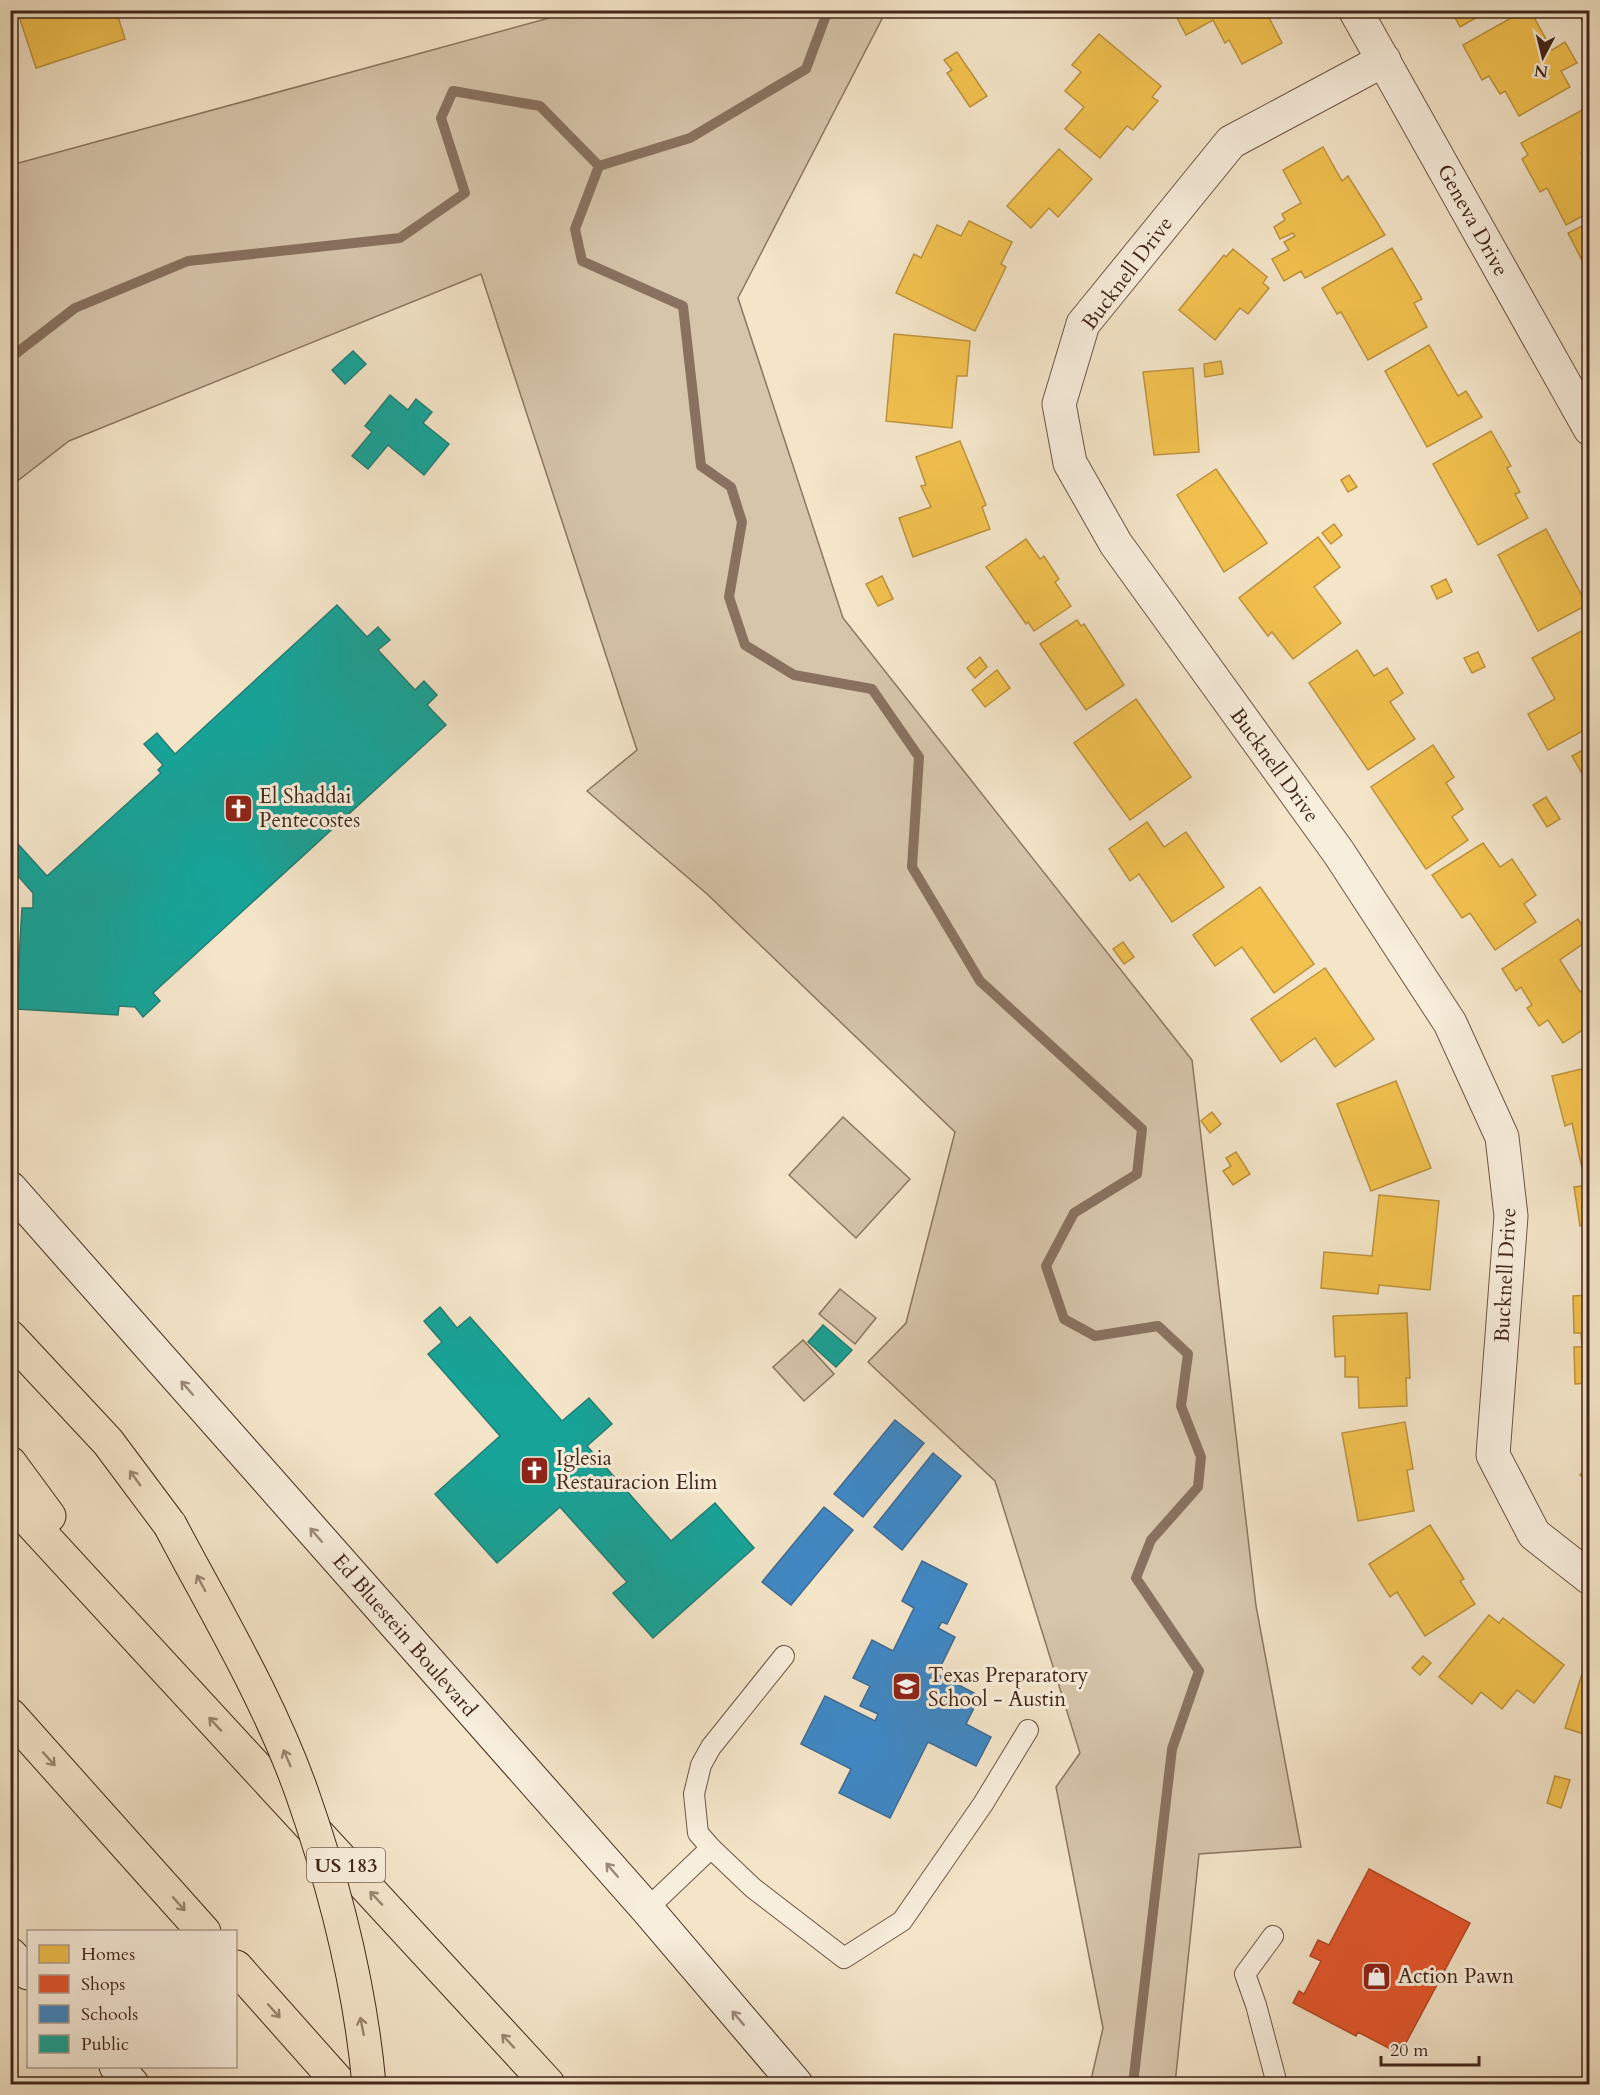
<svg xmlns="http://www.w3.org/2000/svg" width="1600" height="2095" font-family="Cardo,serif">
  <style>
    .green { fill: #d6c5ab; stroke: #8c7662; stroke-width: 1.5 }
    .homes { fill: #f2c14e; stroke: #bd933e; stroke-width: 1.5 }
    .shops { fill: #e4572e; stroke: #b34928; stroke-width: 1.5 }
    .schools { fill: #3f88c5; stroke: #406b91; stroke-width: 1.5 }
    .public { fill: #17a398; stroke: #247e72; stroke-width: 1.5 }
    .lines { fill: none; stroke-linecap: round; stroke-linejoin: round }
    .stream { stroke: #88725f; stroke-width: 10 }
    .service-casing { stroke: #6e5645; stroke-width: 22 }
    .minor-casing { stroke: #6e5645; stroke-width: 35 }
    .secondary-casing { stroke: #412719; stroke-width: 35 }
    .motorway-casing { stroke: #412719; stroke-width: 35 }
    .service { stroke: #f8eedc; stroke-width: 20 }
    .minor { stroke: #f8eedc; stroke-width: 33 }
    .secondary { stroke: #f8eedc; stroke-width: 33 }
    .motorway { stroke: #f4e5c9; stroke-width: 33 }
    .motorway-bridge-casing { stroke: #412719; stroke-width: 35; stroke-linecap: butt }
    .motorway-bridge { stroke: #f4e5c9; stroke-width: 33 }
    .oneway { stroke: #9c8a7a }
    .oneway2 { stroke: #9a8671 }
    .labels { text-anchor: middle; stroke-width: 6; stroke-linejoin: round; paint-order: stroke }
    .shield { fill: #f8eedc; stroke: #786354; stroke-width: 1.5 }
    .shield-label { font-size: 20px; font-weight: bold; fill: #412719 }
    .street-label { font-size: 21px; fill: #412719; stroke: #f8eedc }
    .poi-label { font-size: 21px; fill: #412719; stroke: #f8eedc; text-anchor: start }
  </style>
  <rect width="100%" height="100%" fill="#f4e5c9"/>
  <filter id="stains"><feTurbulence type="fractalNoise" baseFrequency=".00333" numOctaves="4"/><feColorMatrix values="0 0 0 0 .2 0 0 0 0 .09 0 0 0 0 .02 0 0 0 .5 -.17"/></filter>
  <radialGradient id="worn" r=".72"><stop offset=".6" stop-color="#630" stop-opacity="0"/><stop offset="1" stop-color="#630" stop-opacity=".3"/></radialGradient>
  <g class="green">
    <path d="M575,11H886L738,298L843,618L1192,1060L1256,1606L1301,1847L1199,1854L1175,2084H1090L1103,2028L1056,1787L1080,1753L995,1481L868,1362L906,1323L955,1132L707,894L587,791L637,750L481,274L69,441L11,486V165Z"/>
    <path d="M843,1117L910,1179L856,1238L789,1175Z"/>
    <path d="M840,1289L876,1318L855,1344L819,1314Z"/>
    <path d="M803,1340L834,1374L804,1401L773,1367Z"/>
  </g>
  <g class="homes">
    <path d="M17,10H116L125,39L36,68Z"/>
    <path d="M1173,10H1265L1282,43L1242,64L1229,40L1225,43L1213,20L1186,35Z"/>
    <path d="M1451,10H1490L1460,27Z"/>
    <path d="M1525,10H1530L1552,50L1565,42L1577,63L1561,71L1570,87L1519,116L1505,91L1500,94L1489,76L1482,80L1463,45Z"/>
    <path d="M1577,10H1590V21L1584,25Z"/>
    <path d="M1099,34L1161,86L1152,97L1158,101L1133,130L1127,126L1100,158L1065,129L1084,107L1065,91L1081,72L1072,65Z"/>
    <path d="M957,52L987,96L970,107L947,73L952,70L944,60Z"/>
    <path d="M1590,106V148L1581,153L1590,170V212L1566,225L1547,188L1540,192L1522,159L1528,155L1521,143Z"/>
    <path d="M1323,147L1342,181L1348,176L1385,235L1305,278L1301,271L1284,281L1272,259L1289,250L1284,242L1295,236L1293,233L1280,239L1274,227L1285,220L1282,214L1301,203L1283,170Z"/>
    <path d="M1059,149L1092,179L1058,217L1049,208L1031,228L1007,206Z"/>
    <path d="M969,221L1012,242L1001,264L1006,267L975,331L896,293L914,254L921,258L937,225L961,236Z"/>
    <path d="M1590,222V276L1568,233Z"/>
    <path d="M1392,248L1422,299L1414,303L1427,327L1368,360L1341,312L1337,314L1322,288Z"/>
    <path d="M1233,249L1267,277L1263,283L1269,288L1248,314L1240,308L1215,340L1179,310L1224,255L1226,257Z"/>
    <path d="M894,334L970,341L967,376H957L952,428L886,421Z"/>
    <path d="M1429,345L1458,396L1466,391L1482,417L1427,447L1385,371Z"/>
    <path d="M1221,361L1223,374L1205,377L1204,364Z"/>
    <path d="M1193,368L1199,452L1154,455L1143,372Z"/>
    <path d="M1491,431L1511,466L1507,468L1520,492L1515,494L1528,518L1478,545L1433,464Z"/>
    <path d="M960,441L986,505L982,507L990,529L913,557L899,518L931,507L921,486L926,485L916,457Z"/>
    <path d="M1216,469L1267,543L1224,572L1177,495Z"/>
    <path d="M1349,475L1357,487L1348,492L1341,480Z"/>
    <path d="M1334,524L1342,535L1331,544L1322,533Z"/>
    <path d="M1546,529L1587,605L1538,631L1498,555Z"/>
    <path d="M1318,537L1340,567L1314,587L1341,623L1293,659L1272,632L1268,636L1239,598Z"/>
    <path d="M1026,539L1040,559L1044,556L1059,579L1055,582L1071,606L1034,631L1028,622L1026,624L986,567Z"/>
    <path d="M882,576L893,599L878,606L866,584Z"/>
    <path d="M1446,579L1452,592L1437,599L1431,586Z"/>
    <path d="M1077,620L1081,626L1084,624L1124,685L1086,710L1040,644Z"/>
    <path d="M1589,627L1590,727L1548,750L1528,714L1555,699L1532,658Z"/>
    <path d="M1357,650L1374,676L1387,668L1403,693L1390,702L1415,739L1368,770L1309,683Z"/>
    <path d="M1478,652L1485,667L1472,673L1464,658Z"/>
    <path d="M980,657L987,667L975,678L967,668Z"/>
    <path d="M997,670L1010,688L985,707L972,690Z"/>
    <path d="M1136,699L1191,777L1130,820L1074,743Z"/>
    <path d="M1433,745L1454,777L1446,783L1463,809L1452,817L1468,840L1426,869L1371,787Z"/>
    <path d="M1590,746V781L1587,782L1572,756Z"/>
    <path d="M1546,797L1560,819L1547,827L1533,805Z"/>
    <path d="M1147,822L1164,847L1186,832L1224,887L1172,922L1139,874L1130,881L1109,849Z"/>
    <path d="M1483,843L1500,867L1512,859L1536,895L1524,904L1536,922L1495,950L1470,913L1462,918L1432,875Z"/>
    <path d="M1260,887L1314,964L1274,993L1242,947L1215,966L1193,935Z"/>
    <path d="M1578,919L1590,939L1560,960L1580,992L1590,985V1025L1563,1043L1548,1020L1539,1026L1527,1008L1532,1005L1521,987L1516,991L1502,969Z"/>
    <path d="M1123,942L1134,957L1124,964L1113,949Z"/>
    <path d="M1325,968L1374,1039L1335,1067L1315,1038L1281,1062L1251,1019Z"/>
    <path d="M1590,1067V1166L1582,1168L1572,1123L1565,1126L1552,1076Z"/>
    <path d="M1396,1081L1431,1168L1371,1191L1337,1104Z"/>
    <path d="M1212,1112L1221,1124L1210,1133L1201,1121Z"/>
    <path d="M1236,1152L1250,1174L1233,1185L1223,1171L1231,1166L1226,1158Z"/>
    <path d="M1590,1185V1225L1580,1226L1574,1187Z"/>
    <path d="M1379,1195L1439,1201L1430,1290L1379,1285L1378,1294L1321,1288L1324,1252L1372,1256Z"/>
    <path d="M1590,1295V1383L1575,1384L1574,1347H1582L1581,1333H1574L1573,1296Z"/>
    <path d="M1407,1313L1410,1378H1406L1407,1406L1359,1408L1358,1377H1345V1356L1335,1357L1333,1316Z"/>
    <path d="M1405,1422L1413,1469L1407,1470L1414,1511L1358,1521L1342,1433Z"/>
    <path d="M1590,1464V1483L1580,1475Z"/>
    <path d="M1430,1525L1464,1579L1460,1581L1475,1604L1425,1636L1397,1592L1390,1597L1369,1564Z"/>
    <path d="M1489,1615L1499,1623L1503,1618L1564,1665L1534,1703L1517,1690L1502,1709L1481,1692L1472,1704L1439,1677Z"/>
    <path d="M1423,1656L1431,1663L1420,1675L1412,1668Z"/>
    <path d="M1587,1658L1590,1659V1736L1565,1728Z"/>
    <path d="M1555,1776L1570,1780L1561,1808L1547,1803Z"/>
  </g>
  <path class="shops" d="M1369,1869L1470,1923L1400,2054L1358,2032L1356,2036L1293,2003L1299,1991L1304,1994L1321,1961L1310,1956L1318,1940L1329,1945Z"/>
  <g class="schools">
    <path d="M895,1420L924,1443L863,1517L834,1494Z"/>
    <path d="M933,1453L961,1476L902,1550L874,1527Z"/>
    <path d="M824,1507L853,1530L791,1605L762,1582Z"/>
    <path d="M922,1561L967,1584L947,1624L942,1622L938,1628L955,1637L937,1674L980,1696L966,1724L991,1737L976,1766L928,1742L890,1818L839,1793L851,1769L801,1744L825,1696L875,1721L878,1714L860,1706L870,1686L853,1678L872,1640L893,1651L914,1608L902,1601Z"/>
  </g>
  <g class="public">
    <path d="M353,351L366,364L345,384L332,370Z"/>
    <path d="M390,395L408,410L416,399L432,412L423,423L449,444L424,475L388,445L368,469L352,456L372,432L365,426Z"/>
    <path d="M337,605L367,637L378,627L390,640L378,650L415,690L424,681L437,695L427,705L446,725L153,993L160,1001L143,1017L135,1007L119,1006L118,1015L16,1009L22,908H33V893L10,867V852L18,844L47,876L161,773L158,770L163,765L144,744L157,733L175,754Z"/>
    <path d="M440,1307L457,1328L470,1317L562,1421L589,1398L612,1424L587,1446L671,1541L715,1503L754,1548L653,1638L613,1593L627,1582L560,1507L497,1563L435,1494L500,1436L428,1354L442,1342L424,1321Z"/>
    <path d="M823,1325L852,1350L836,1367L808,1342Z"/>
  </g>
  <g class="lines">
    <g class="stream">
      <path d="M599,166L575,229L582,261L683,306L701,466L731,487L742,522L729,597L745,645L794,675L872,689L919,757L912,867L980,981L1142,1129L1137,1174L1074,1213L1046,1266L1064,1319L1095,1336L1158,1326L1188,1354L1181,1406L1201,1457L1198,1487L1151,1540L1136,1578L1199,1671L1172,1749L1133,2084"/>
      <path d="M10,358L75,308L188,261L400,238L465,193L441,118L453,91L540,106L599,166L690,138L806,69L828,10"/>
    </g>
    <defs>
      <g id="service">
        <path d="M711,1848L698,1833L694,1794L701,1765L711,1747L784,1656"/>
        <path d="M647,1909L711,1848L753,1888L844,1958L902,1921L983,1804L1028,1730"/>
        <path d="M1273,1936L1245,1974L1256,2005L1277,2084"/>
      </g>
      <g id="minor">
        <path d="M1355,10L1590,429"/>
        <path d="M1384,60L1231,142L1083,324L1059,404L1070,463L1116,544L1339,853L1450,1023L1502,1137L1511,1216L1493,1455L1534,1534L1590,1578"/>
      </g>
      <g id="secondary">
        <path d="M10,1188L647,1909L796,2084"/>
        <path d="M10,1954L28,1973"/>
        <path d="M116,2066L132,2084"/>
      </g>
      <g id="motorway">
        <path d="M10,1337L108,1442L170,1525"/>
        <path d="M10,1463L49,1516"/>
        <path d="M10,1500L548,2084"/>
        <path d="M10,1715L204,1932"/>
        <path d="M236,1967L340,2084"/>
      </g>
    </defs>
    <use href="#service" class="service-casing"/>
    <use href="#minor" class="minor-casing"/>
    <use href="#secondary" class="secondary-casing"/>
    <use href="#motorway" class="motorway-casing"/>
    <use href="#service" class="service"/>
    <use href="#minor" class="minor"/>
    <use href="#secondary" class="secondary"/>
    <use href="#motorway" class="motorway"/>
    <defs>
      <path id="motorway-bridge" d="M170,1525C216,1612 269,1700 302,1793C335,1887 360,1986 369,2084"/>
    </defs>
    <use href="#motorway-bridge" class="motorway-bridge-casing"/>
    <use href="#motorway-bridge" class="motorway-bridge"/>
  </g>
  <defs><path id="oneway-shaft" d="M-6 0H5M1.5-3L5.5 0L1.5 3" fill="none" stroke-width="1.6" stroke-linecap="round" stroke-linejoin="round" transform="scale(1.5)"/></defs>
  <g class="oneway">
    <use href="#oneway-shaft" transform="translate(187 1388) rotate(-131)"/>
    <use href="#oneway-shaft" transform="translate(316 1535) rotate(-131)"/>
    <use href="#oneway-shaft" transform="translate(612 1870) rotate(-131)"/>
    <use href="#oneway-shaft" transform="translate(738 2018) rotate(-130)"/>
  </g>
  <g class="oneway2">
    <use href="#oneway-shaft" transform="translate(135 1478) rotate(-126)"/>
    <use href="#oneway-shaft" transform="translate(201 1583) rotate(-118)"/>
    <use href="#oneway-shaft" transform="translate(215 1724) rotate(-133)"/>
    <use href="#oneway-shaft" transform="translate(287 1758) rotate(-113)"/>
    <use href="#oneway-shaft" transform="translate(49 1759) rotate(48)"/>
    <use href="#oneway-shaft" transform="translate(376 1898) rotate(-133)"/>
    <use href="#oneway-shaft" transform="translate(179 1904) rotate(48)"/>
    <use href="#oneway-shaft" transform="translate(274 2011) rotate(48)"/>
    <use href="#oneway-shaft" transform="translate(362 2026) rotate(-101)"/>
    <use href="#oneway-shaft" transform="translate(508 2041) rotate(-133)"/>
  </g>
  <defs>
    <symbol id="church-square" viewBox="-11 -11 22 22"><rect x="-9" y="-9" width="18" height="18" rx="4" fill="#8f2418" stroke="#f8eedc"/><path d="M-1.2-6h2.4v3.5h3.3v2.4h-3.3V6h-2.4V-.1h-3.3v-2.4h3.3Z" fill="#fff"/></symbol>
    <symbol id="school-square" viewBox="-11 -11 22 22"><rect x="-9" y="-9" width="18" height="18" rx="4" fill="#8f2418" stroke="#f8eedc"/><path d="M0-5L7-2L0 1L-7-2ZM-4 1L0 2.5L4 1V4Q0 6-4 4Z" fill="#fff"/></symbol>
    <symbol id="shop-square" viewBox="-11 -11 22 22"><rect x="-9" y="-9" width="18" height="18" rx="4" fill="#8f2418" stroke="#f8eedc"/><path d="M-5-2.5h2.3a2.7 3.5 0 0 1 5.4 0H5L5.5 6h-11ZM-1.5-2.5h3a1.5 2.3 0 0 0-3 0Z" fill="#fff"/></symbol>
  </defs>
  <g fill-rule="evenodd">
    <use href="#church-square" x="222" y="792" width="33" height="33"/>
    <use href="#church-square" x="518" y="1454" width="33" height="33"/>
    <use href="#school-square" x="890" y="1670" width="33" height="33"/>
    <use href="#shop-square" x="1360" y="1960" width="33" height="33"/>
  </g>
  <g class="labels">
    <rect class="shield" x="307" y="1848" width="78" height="34" rx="4.5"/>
    <g class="shield-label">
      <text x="346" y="1872">US 183</text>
    </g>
    <g class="street-label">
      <text transform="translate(1473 220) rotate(61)" y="7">Geneva Drive</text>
      <text transform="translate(1127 273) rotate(-53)" y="7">Bucknell Drive</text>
      <text transform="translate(1275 765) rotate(54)" y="7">Bucknell Drive</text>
      <text transform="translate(1505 1275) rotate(-87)" y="7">Bucknell Drive</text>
      <text transform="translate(405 1635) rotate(49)" y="7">Ed Bluestein Boulevard</text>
    </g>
    <g class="poi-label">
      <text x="259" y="803">El Shaddai<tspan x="259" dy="24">Pentecostes</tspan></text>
      <text x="556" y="1465">Iglesia<tspan x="556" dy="24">Restauracion Elim</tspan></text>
      <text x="928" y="1682">Texas Preparatory<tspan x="928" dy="24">School - Austin</tspan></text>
      <text x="1398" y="1983">Action Pawn</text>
    </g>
  </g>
  <rect width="1600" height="2095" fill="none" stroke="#f4e5c9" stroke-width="36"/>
  <rect x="12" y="12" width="1576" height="2071" fill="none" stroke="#412719" stroke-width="3"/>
  <rect x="18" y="18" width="1564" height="2059" fill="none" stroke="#412719" stroke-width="1.5"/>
  <rect x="27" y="1930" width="210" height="138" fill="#f8eedc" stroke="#af9e8e" stroke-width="1.5"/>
  <rect x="39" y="1945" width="30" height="18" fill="#f2c14e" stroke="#af9e8e" stroke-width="1.5"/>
  <text x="81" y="1960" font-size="18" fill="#412719">Homes</text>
  <rect x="39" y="1975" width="30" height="18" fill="#e4572e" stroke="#af9e8e" stroke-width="1.5"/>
  <text x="81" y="1990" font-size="18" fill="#412719">Shops</text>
  <rect x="39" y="2005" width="30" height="18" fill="#3f88c5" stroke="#af9e8e" stroke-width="1.5"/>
  <text x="81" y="2020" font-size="18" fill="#412719">Schools</text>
  <rect x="39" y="2035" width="30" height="18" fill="#17a398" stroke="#af9e8e" stroke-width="1.5"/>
  <text x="81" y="2050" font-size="18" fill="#412719">Public</text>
  <g transform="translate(1543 57) rotate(187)" stroke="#f8eedc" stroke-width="4.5" paint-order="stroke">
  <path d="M0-4.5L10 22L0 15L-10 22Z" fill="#412719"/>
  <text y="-9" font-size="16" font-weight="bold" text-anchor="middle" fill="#412719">N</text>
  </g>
  <path d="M1381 2056v9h98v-9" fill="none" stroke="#412719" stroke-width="3"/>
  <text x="1390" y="2056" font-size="18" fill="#412719" stroke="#f8eedc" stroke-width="4.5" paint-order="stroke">20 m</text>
  <rect width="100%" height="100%" filter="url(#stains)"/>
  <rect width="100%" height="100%" fill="url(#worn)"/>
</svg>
